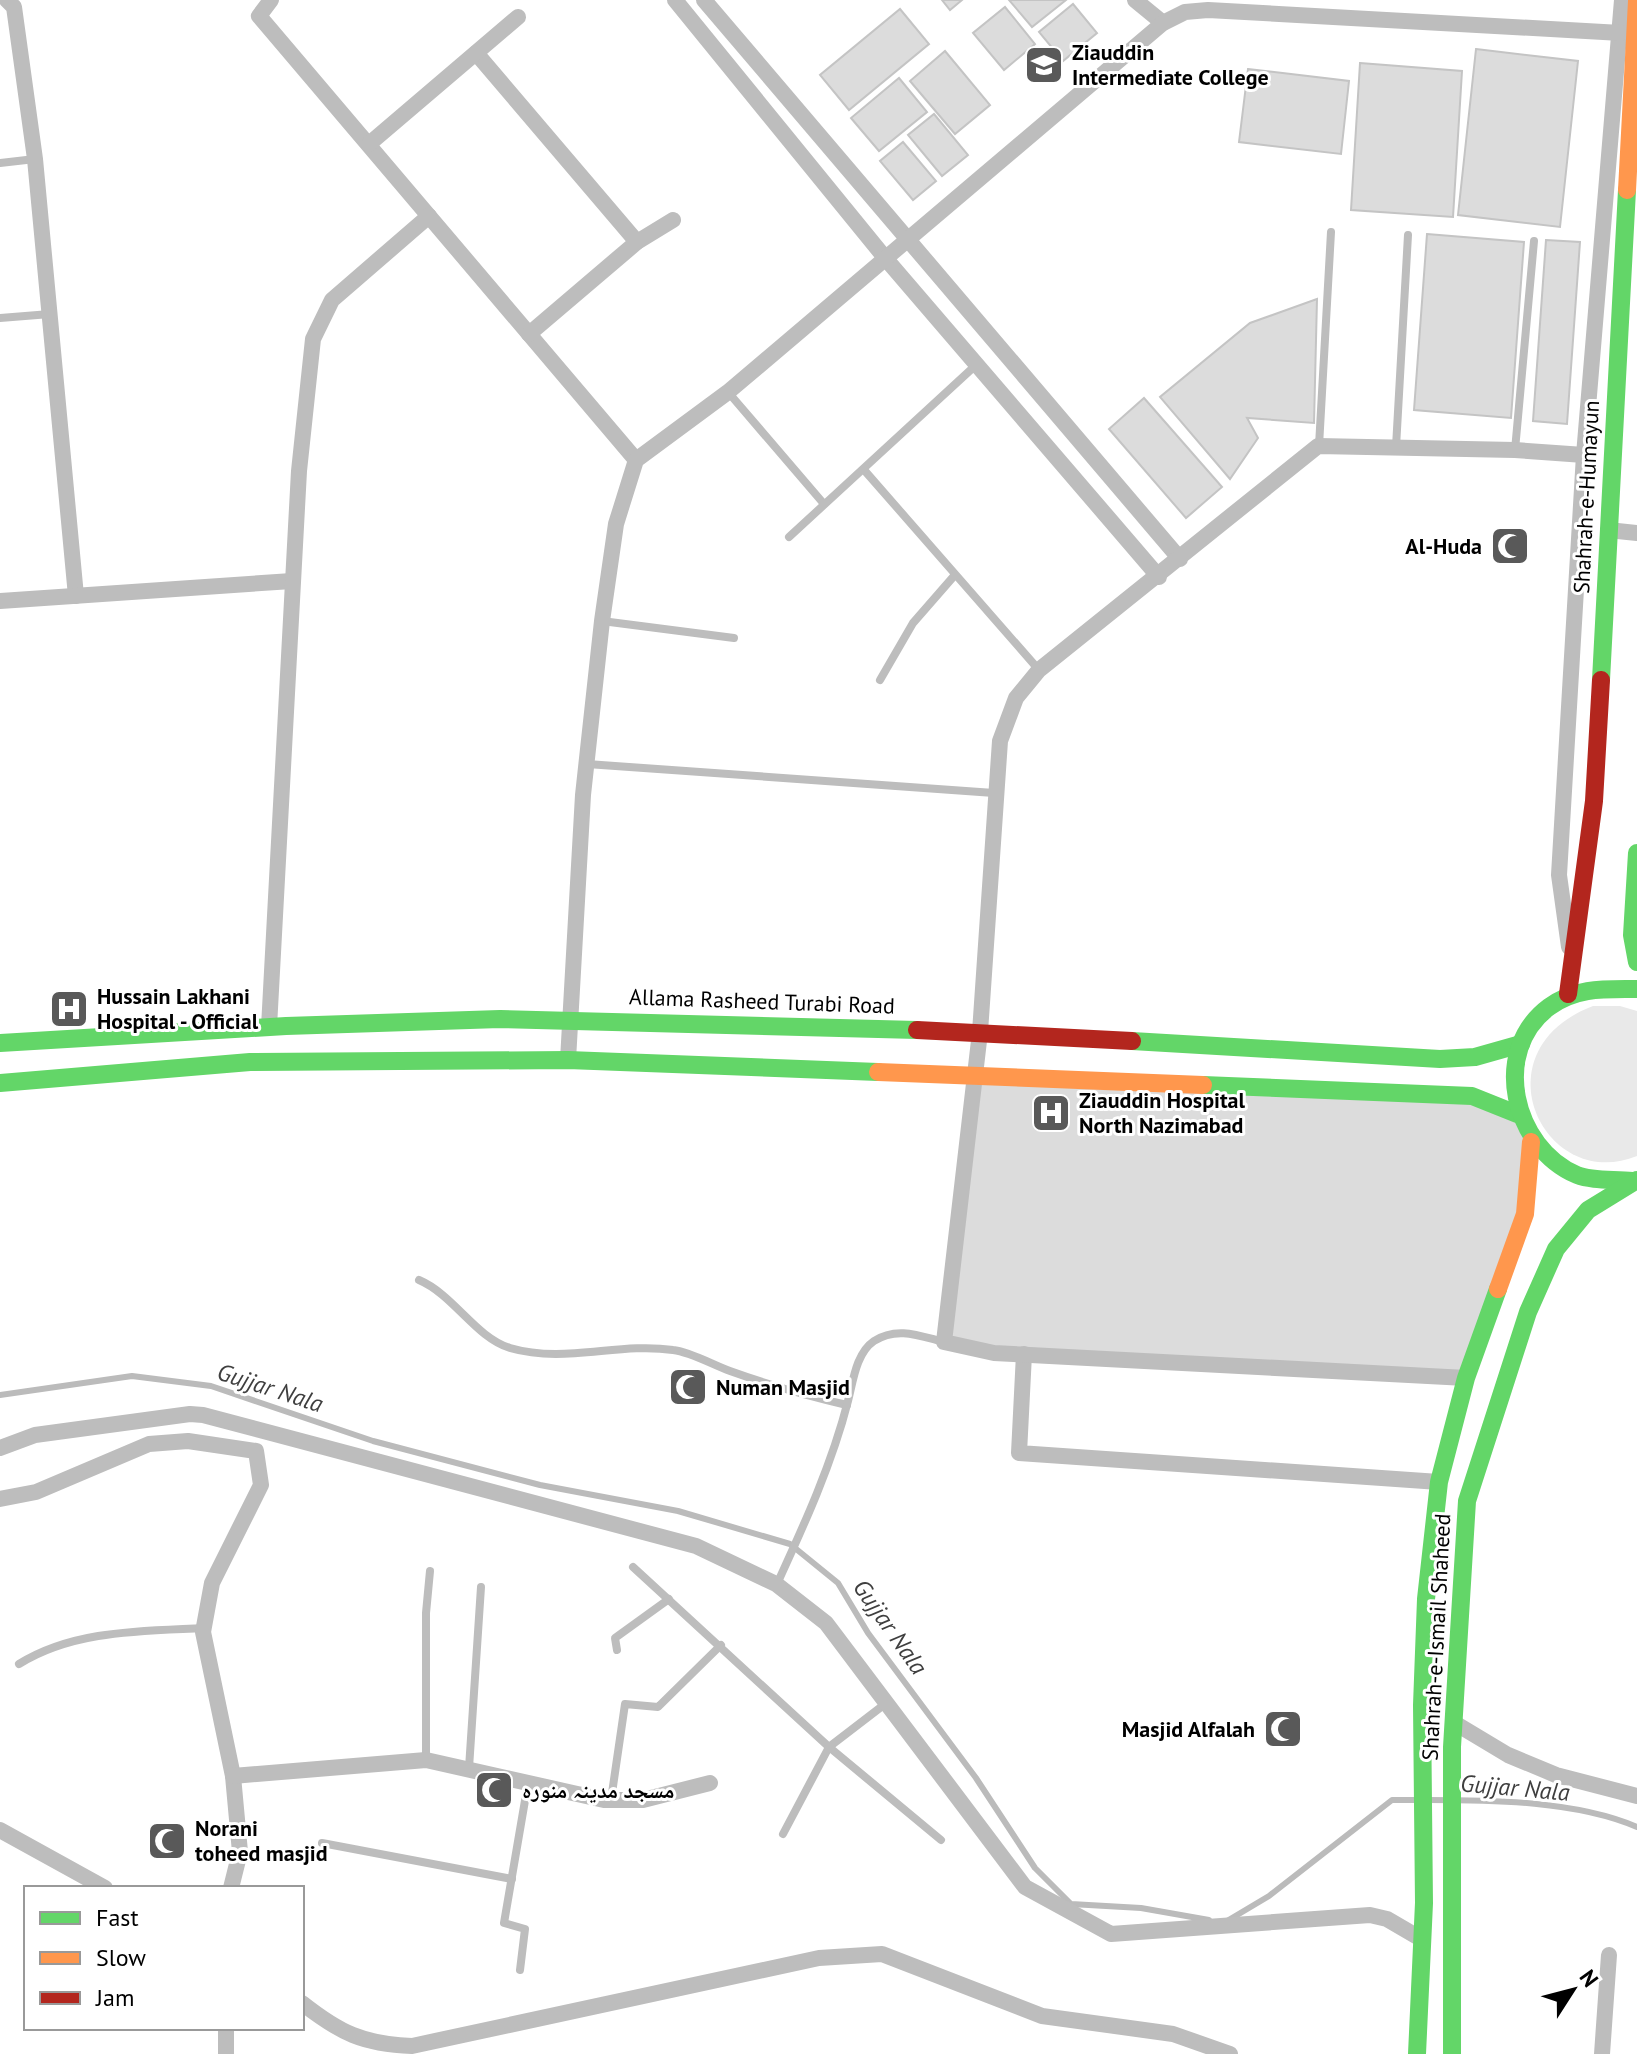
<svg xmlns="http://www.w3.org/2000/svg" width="1637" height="2054" font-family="'PT Sans','Noto Naskh Arabic',sans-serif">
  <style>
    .green { fill: #e9e9e9 }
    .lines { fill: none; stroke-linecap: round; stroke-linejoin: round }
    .stream { stroke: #bbb; stroke-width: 6 }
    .building { fill: #dcdcdc; stroke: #c4c4c4; stroke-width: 2 }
    .lane { stroke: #bdbdbd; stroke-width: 8 }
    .street { stroke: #bdbdbd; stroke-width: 16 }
    .fast { stroke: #63d668; stroke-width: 18 }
    .slow { stroke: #ff974d; stroke-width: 18 }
    .jam { stroke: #b3261e; stroke-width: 18 }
    .labels { text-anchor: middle; stroke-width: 6; stroke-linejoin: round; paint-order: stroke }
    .poi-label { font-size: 22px; font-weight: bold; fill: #000; stroke: #fff; text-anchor: start }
    .street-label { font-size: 22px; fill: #000; stroke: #fff }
    .water-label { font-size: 24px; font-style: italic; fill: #3f3f3f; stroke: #fff }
  </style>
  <rect width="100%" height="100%" fill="#fff"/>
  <path class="green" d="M1593,1006H1620L1637,1011V1156C1544,1194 1475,1051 1593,1006Z"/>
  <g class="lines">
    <g class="stream">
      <path d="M0,1395L132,1376L211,1386L373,1441L540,1485L678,1511L790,1544L838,1583L868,1633L976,1778L1035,1868L1071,1904L1141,1908L1209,1920"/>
      <path d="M1428,1800C1493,1800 1577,1801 1637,1827"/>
      <path d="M1227,1921L1269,1896L1392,1800H1417"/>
    </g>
  </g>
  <g class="building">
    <path d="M942,0H962L950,10Z"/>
    <path d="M1009,0H1066L1032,27Z"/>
    <path d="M1073,4L1097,33L1063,61L1039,32Z"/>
    <path d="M1005,7L1035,44L1004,70L973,33Z"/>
    <path d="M900,9L929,44L849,110L820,75Z"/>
    <path d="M1476,49L1578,61L1560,227L1458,215Z"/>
    <path d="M945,51L990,105L955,134L910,81Z"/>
    <path d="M1360,63L1462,71L1453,217L1351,210Z"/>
    <path d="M1248,69L1349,81L1341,154L1239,142Z"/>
    <path d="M899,78L927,112L879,151L851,118Z"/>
    <path d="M934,114L968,155L942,176L908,135Z"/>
    <path d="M903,142L936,181L913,200L880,161Z"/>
    <path d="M1427,234L1524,242L1511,418L1414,410Z"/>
    <path d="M1546,240L1580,242L1567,424L1533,421Z"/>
    <path d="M1317,299L1314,423L1247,418L1258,438L1230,479L1160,397L1250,323Z"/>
    <path d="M1144,398L1222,487L1186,518L1109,429Z"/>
    <path d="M980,1081L1469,1098L1515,1116L1529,1143L1524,1214L1465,1376L973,1347L946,1341Z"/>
  </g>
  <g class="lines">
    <g class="lane">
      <path d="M0,163L35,159"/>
      <path d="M0,318L50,314"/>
      <path d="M728,392L824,504"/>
      <path d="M1319,446L1331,232"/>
      <path d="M1396,447L1408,235"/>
      <path d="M1515,450L1534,241"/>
      <path d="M865,471L1039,670"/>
      <path d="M789,537L976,365"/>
      <path d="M602,621L734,638"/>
      <path d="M880,680L913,623L954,576"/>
      <path d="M587,764L994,793"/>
      <path d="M419,1280C454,1295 475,1337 510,1348C565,1364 618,1342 673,1350C691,1352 713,1365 730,1371C769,1385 807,1396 847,1405"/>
      <path d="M633,1567L829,1747L941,1840"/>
      <path d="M777,1584C804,1525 832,1464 848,1401C853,1382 856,1353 874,1341C897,1326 920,1336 944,1342"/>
      <path d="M617,1650L615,1638L669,1599"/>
      <path d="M19,1664C73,1630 142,1631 203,1628"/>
      <path d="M426,1760V1613L430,1571"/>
      <path d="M469,1768L481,1587"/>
      <path d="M611,1800L625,1704L658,1707L721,1645"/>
      <path d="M783,1834L829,1747L885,1704"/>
      <path d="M322,1843L512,1879"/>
      <path d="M520,1970L525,1929L504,1923L528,1783"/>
    </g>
    <g class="street">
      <path d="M7,0L14,7L35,159L76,596"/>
      <path d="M271,0L259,16L636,460"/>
      <path d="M675,0L886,259L1159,577"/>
      <path d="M704,0L1180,559"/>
      <path d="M1135,0L1163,23"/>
      <path d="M476,53L637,242"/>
      <path d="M369,144L518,17"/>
      <path d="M529,334L637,242L673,220"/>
      <path d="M1608,530L1637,533"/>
      <path d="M0,601L292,581"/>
      <path d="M1569,947L1559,875L1584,455L1622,0"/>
      <path d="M269,1027L299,471L313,339L332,300L429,216"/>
      <path d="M568,1060L583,795L602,621L616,524L636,460L728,392L1163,23L1185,12L1208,10L1621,33"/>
      <path d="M1024,1354L1019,1453L1439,1482"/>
      <path d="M1466,1378L994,1353L944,1342L980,1032L1000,741L1016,698L1039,670L1318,446L1515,450L1584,455"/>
      <path d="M0,1448L35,1435L190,1414L203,1415L696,1546L776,1584L826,1623L1025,1887L1111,1934L1370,1915L1387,1919L1423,1940"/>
      <path d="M0,1499L36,1492L149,1444L188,1441L256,1451L261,1485L212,1583L203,1632L233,1776L240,1852L231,1888"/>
      <path d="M1453,1722L1508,1755L1556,1775L1637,1796"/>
      <path d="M233,1776L426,1760L604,1800H643L710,1783"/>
      <path d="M0,1830L105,1888"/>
      <path d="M302,2003C340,2033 363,2044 412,2046L819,1958L882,1954L1042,2016L1173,2034L1230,2054"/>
      <path d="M226,2054V2028"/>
      <path d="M1602,2054L1609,1955"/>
    </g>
    <g class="fast">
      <path d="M1601,680L1627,190"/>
      <path d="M1637,853L1632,935L1637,962"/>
      <path d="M1132,1041L1440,1059L1475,1057L1521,1044"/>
      <path d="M0,1043L286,1026L500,1019L917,1030"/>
      <path d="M0,1083L250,1062L568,1060L878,1072"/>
      <path d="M1203,1085L1472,1096L1517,1114"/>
      <path d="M1632,1181C1615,1179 1592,1181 1577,1175C1513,1148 1490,1051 1549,1007C1576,987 1605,989 1637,989"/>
      <path d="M1417,2054L1424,1903L1422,1705L1426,1599L1439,1482L1466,1378L1498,1289"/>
      <path d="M1452,2054V1747L1467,1501L1528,1312L1556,1249L1588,1210L1637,1180"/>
    </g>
    <g class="slow">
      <path d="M1627,190L1637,1"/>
      <path d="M878,1072L1203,1085"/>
      <path d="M1498,1289L1525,1214L1531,1142"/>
    </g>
    <g class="jam">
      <path d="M1568,994L1594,801L1601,680"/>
      <path d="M917,1030L1132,1041"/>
    </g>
  </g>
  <defs>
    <symbol id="university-square" viewBox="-11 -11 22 22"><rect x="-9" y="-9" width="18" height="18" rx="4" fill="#595959" stroke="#fff"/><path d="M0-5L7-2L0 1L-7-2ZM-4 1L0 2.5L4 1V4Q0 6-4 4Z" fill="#fff"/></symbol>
    <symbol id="mosque-square" viewBox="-11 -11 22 22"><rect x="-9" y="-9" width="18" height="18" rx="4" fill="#595959" stroke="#fff"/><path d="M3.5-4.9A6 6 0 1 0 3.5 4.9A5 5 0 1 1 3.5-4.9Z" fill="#fff"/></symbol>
    <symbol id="hospital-square" viewBox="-11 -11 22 22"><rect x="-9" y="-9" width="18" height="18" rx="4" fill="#595959" stroke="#fff"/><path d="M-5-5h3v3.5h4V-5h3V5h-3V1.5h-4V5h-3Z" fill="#fff"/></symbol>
  </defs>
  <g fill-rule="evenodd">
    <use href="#university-square" x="1022" y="43" width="44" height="44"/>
    <use href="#mosque-square" x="1488" y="524" width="44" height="44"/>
    <use href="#hospital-square" x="47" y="987" width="44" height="44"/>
    <use href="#hospital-square" x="1029" y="1091" width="44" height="44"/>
    <use href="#mosque-square" x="666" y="1365" width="44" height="44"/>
    <use href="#mosque-square" x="1261" y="1707" width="44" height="44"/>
    <use href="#mosque-square" x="472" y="1768" width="44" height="44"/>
    <use href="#mosque-square" x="145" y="1819" width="44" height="44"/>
  </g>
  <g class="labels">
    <g class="poi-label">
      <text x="1072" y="60">Ziauddin<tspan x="1072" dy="25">Intermediate College</tspan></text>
      <text x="1482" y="554" text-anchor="end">Al-Huda</text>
      <text x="97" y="1004">Hussain Lakhani<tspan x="97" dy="25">Hospital - Official</tspan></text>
      <text x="1079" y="1108">Ziauddin Hospital<tspan x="1079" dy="25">North Nazimabad</tspan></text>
      <text x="716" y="1395">Numan Masjid</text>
      <text x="1255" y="1737" text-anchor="end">Masjid Alfalah</text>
      <text x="522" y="1798">مسجد مدینہ منورہ</text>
      <text x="195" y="1836">Norani<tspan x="195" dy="25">toheed masjid</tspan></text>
    </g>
    <g class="street-label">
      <text transform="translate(1586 497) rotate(-87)" y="8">Shahrah-e-Humayun</text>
      <text transform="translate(762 1001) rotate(2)" y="8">Allama Rasheed Turabi Road</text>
      <text transform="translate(1436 1637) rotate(-87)" y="8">Shahrah-e-Ismail Shaheed</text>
    </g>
    <g class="water-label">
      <text transform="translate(270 1388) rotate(18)" y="8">Gujjar Nala</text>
      <text transform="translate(890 1627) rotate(55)" y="8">Gujjar Nala</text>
      <text transform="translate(1515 1788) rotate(5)" y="8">Gujjar Nala</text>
    </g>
  </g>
  <rect x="24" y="1886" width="280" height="144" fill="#ffffff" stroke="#999999" stroke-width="2"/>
  <rect x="40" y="1912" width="40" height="12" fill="#63d668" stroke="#999999" stroke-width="2"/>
  <text x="96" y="1926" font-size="24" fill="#000000">Fast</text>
  <rect x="40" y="1952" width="40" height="12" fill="#ff974d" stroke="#999999" stroke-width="2"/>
  <text x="96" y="1966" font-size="24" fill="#000000">Slow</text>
  <rect x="40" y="1992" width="40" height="12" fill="#b3261e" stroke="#999999" stroke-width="2"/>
  <text x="96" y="2006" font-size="24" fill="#000000">Jam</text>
  <g transform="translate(1573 1990) rotate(54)" stroke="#ffffff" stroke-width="6" paint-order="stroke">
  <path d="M0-6L14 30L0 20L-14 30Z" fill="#000000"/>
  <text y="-12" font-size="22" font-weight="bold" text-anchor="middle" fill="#000000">N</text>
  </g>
</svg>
